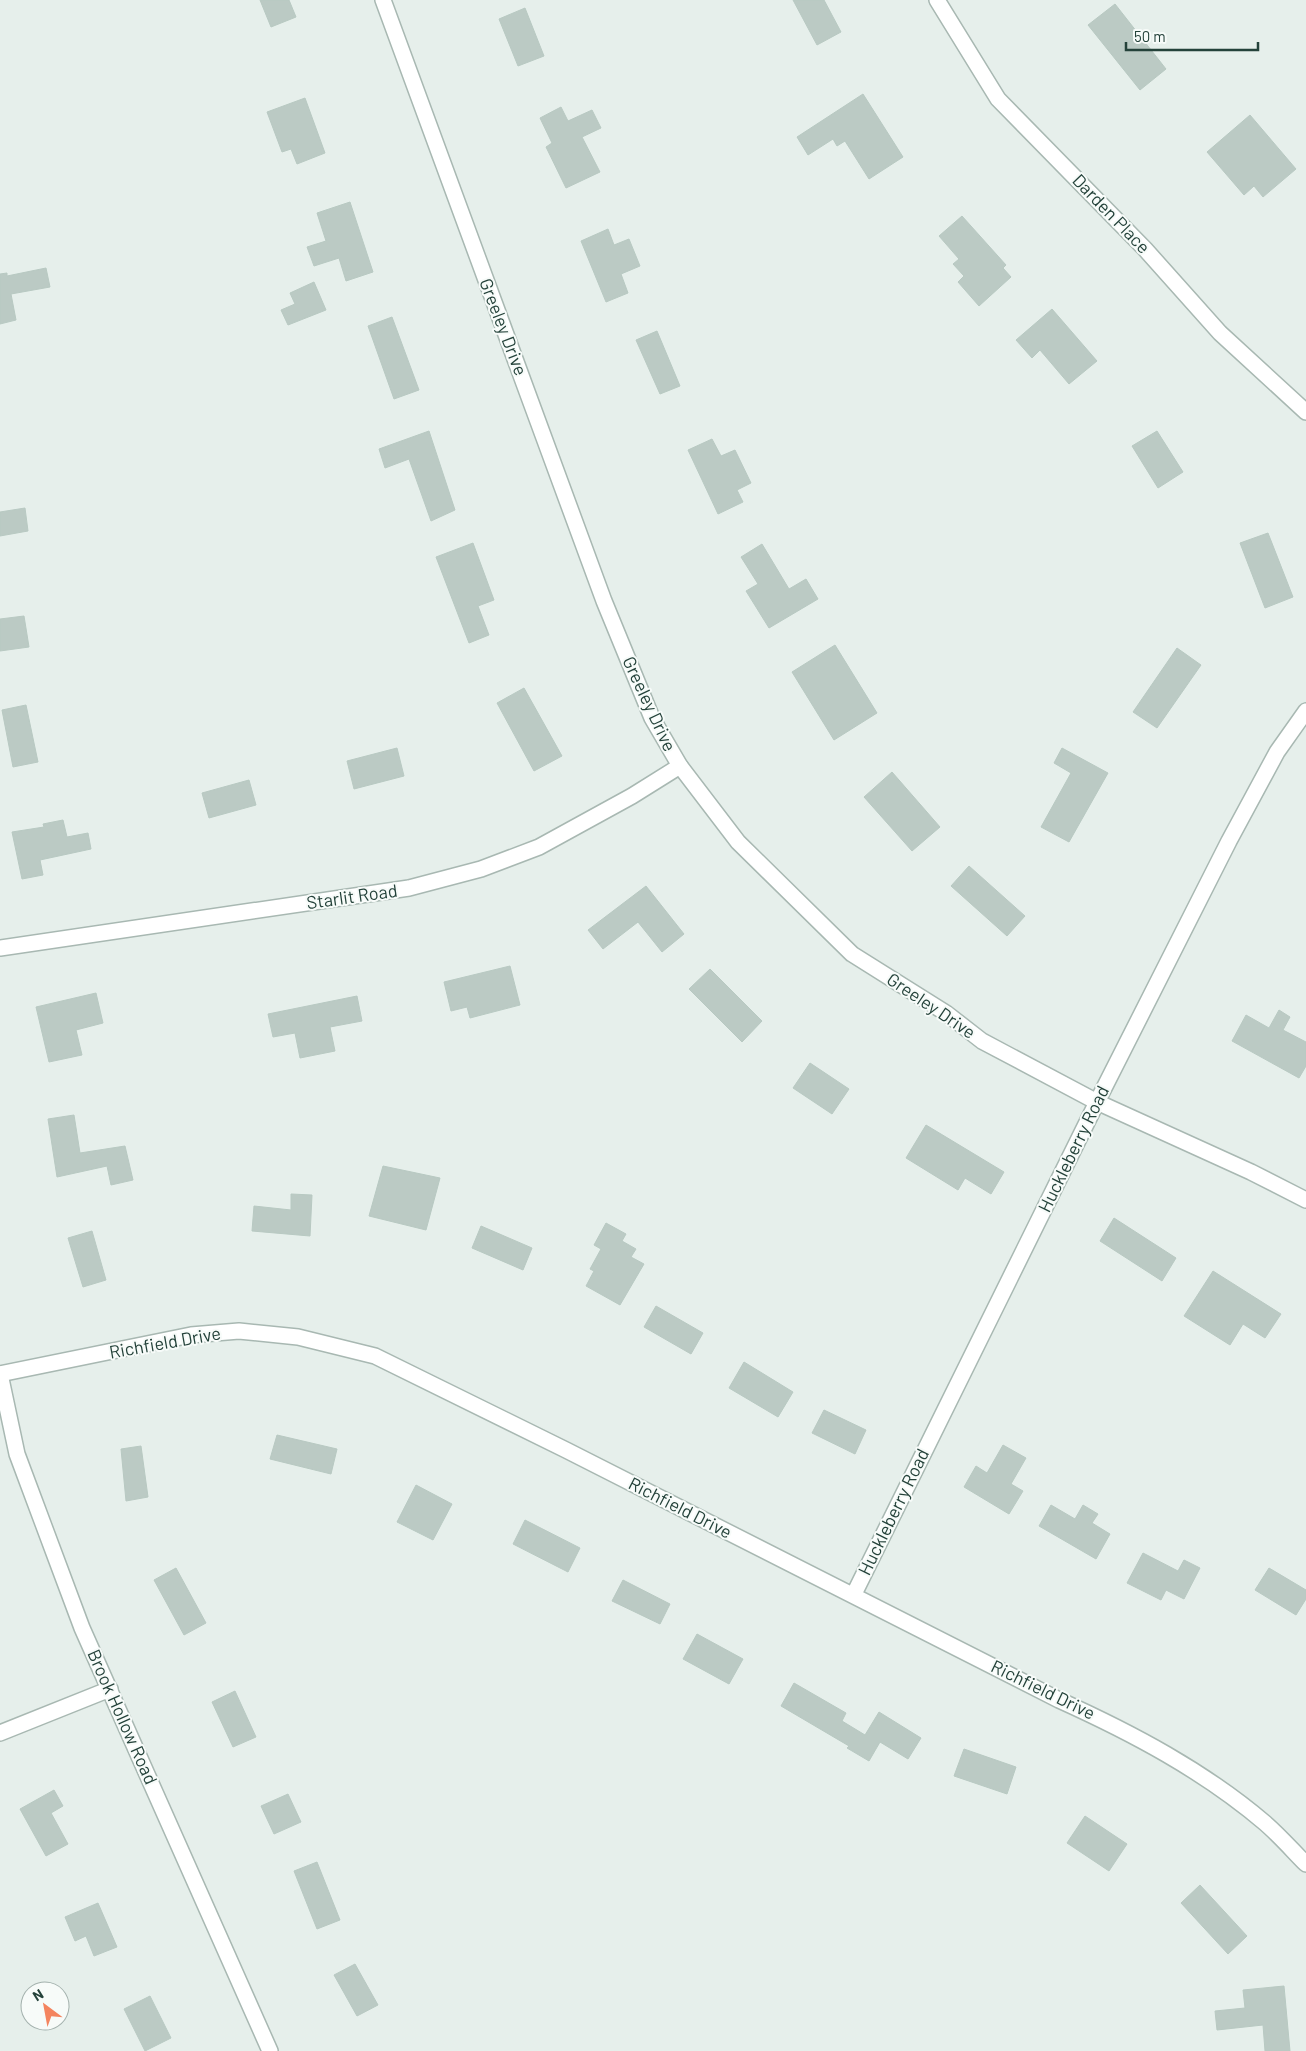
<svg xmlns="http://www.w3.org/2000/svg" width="1306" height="2051" font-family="Barlow,sans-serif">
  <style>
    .building { fill: #bbcac4; stroke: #b8c9c2 }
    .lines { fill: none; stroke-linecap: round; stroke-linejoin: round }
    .minor-casing { stroke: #a8b8b2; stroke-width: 18 }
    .minor { stroke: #fff; stroke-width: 15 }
    .labels { text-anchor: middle; stroke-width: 4; stroke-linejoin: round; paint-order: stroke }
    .street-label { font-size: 18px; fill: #24423a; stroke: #f7fbf9 }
  </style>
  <rect width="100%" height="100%" fill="#e6efeb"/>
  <g class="building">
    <path d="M260,0H289L296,17L271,27Z"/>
    <path d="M793,0H824L841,32L817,45Z"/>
    <path d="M1115,4L1166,69L1140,90L1088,25Z"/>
    <path d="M525,8L544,56L518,66L499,19Z"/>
    <path d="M863,94L903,157L869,179L845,141L837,146L833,139L808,155L797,137Z"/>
    <path d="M305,98L325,153L297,164L291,149L282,152L267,112Z"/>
    <path d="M561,107L568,121L592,110L601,128L582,137L600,172L566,188L546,147L552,143L540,118Z"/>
    <path d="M1250,115L1296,169L1263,197L1254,186L1244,195L1207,152Z"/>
    <path d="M350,202L373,272L346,281L339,258L314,266L307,247L326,241L317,213Z"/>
    <path d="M962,216L1006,265L1003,268L1011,277L979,306L958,282L964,276L953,264L959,259L939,236Z"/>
    <path d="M608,229L614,245L629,239L640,266L621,274L628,293L606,302L581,241Z"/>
    <path d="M46,268L50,287L11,294L16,320L0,324V274L7,273V276Z"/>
    <path d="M314,282L326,310L288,325L281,310L295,304L290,293Z"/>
    <path d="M1052,309L1097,361L1069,384L1040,350L1032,358L1016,340Z"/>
    <path d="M392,317L419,390L394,399L368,326Z"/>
    <path d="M657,331L680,386L660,394L636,340Z"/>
    <path d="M429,431L455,510L431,521L409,459L385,468L379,449Z"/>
    <path d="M1157,431L1183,472L1158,488L1132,446Z"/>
    <path d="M712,439L721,456L735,450L751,483L737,490L743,502L718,514L688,450Z"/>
    <path d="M25,508L28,531L0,536V512Z"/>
    <path d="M1268,533L1293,597L1265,608L1240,543Z"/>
    <path d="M473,543L494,600L478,606L489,635L469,643L436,557Z"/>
    <path d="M762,544L789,589L806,579L818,599L769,628L746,591L758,584L741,557Z"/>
    <path d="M24,616L29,647L0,651V619Z"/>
    <path d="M835,645L877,713L834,740L792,672Z"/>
    <path d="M1177,648L1201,665L1157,728L1133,712Z"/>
    <path d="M524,688L562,756L534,771L497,703Z"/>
    <path d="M26,705L38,762L13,767L2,710Z"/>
    <path d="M397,748L404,776L354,789L347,761Z"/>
    <path d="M1062,748L1108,773L1069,842L1041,827L1071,773L1054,763Z"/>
    <path d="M892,772L940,827L912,851L864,797Z"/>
    <path d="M249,780L256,805L209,818L202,793Z"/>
    <path d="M63,820L67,837L88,833L91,849L40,860L43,875L22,879L12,832L44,827L43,824Z"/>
    <path d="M969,866L1025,916L1007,936L951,886Z"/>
    <path d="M646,886L684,934L662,952L638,922L603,949L588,930Z"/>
    <path d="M510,966L520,1005L470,1018L467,1007L451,1011L444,982Z"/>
    <path d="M710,969L762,1021L742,1042L689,989Z"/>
    <path d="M96,993L103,1023L76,1030L82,1055L49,1062L36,1007Z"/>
    <path d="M357,996L362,1021L330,1027L335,1051L300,1058L295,1033L273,1037L268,1014Z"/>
    <path d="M1279,1010L1290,1017L1283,1030L1306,1042V1066L1299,1078L1232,1041L1246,1015L1269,1028Z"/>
    <path d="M810,1063L849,1089L832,1114L793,1088Z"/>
    <path d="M74,1115L80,1153L125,1146L133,1180L111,1185L107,1166L57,1177L48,1119Z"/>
    <path d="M926,1125L1004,1172L991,1194L965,1178L958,1190L906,1158Z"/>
    <path d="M383,1166L440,1178L426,1230L369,1216Z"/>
    <path d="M291,1194L312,1195L310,1236L252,1231L254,1206L291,1210Z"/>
    <path d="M1114,1218L1176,1258L1162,1281L1100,1241Z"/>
    <path d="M606,1223L626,1234L622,1241L636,1249L631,1257L644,1264L620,1305L586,1286L594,1271L590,1269L601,1249L594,1245Z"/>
    <path d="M481,1226L532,1248L523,1270L472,1248Z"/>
    <path d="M92,1231L106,1280L83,1287L68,1238Z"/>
    <path d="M1213,1271L1281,1314L1265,1338L1243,1324L1230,1345L1184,1316Z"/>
    <path d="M656,1306L703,1333L691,1354L644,1327Z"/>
    <path d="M744,1362L793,1392L778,1417L729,1388Z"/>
    <path d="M824,1410L866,1430L855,1454L812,1433Z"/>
    <path d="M277,1435L337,1449L331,1474L270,1459Z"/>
    <path d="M1003,1445L1026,1458L1011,1484L1023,1491L1009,1514L964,1487L976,1466L987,1473Z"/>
    <path d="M141,1446L148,1497L126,1501L121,1449Z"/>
    <path d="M416,1485L452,1504L433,1540L397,1522Z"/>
    <path d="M1051,1505L1075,1519L1083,1505L1098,1514L1092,1523L1110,1534L1096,1559L1039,1526Z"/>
    <path d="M525,1520L580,1548L568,1572L513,1544Z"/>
    <path d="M1143,1553L1178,1571L1184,1560L1200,1568L1184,1599L1166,1590L1161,1600L1127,1583Z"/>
    <path d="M176,1568L206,1623L184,1635L154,1580Z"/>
    <path d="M1269,1568L1306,1590V1599L1296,1615L1255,1590Z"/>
    <path d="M623,1580L670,1604L660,1624L612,1601Z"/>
    <path d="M697,1634L743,1659L729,1684L683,1659Z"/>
    <path d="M794,1683L846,1713L842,1721L865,1735L879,1712L921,1738L908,1759L880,1742L869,1761L847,1748L849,1746L781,1706Z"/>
    <path d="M235,1691L256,1737L233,1747L212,1702Z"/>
    <path d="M964,1749L1016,1767L1007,1794L954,1776Z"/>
    <path d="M54,1790L63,1806L51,1813L68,1844L46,1856L20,1809Z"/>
    <path d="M288,1794L301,1822L274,1834L261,1806Z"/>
    <path d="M1085,1816L1127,1844L1109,1871L1067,1843Z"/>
    <path d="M317,1862L340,1920L317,1929L294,1871Z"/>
    <path d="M1200,1885L1247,1936L1228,1954L1181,1903Z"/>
    <path d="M98,1903L117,1947L94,1956L86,1936L75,1941L65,1917Z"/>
    <path d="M355,1964L378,2005L357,2016L334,1975Z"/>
    <path d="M1284,1986L1290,2051H1265L1263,2025L1217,2030L1215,2011L1245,2008L1243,1990Z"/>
    <path d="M150,1996L171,2038L145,2051L124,2009Z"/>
  </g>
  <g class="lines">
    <defs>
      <g id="minor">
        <path d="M383,0L604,601L652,718L680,766L738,842L852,954L946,1013L982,1041L1097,1102L1251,1172L1306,1200"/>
        <path d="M937,0L998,99L1145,249L1220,333L1306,412"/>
        <path d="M0,948L409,888L481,869L539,847L632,796L680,766"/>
        <path d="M0,1374L191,1335L239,1331L298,1337L375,1356L566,1450L1059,1700C1132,1733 1204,1771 1265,1823C1280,1836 1293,1851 1306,1864"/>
        <path d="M0,1374L17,1454L82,1628L270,2051"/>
        <path d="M854,1594L1097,1102L1229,841L1277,752L1306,711"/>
        <path d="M0,1733L110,1689"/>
      </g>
    </defs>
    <use href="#minor" class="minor-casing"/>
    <use href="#minor" class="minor"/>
  </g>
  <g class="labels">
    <g class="street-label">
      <text transform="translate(1111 214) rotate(46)" y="6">Darden Place</text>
      <text transform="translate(503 327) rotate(69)" y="6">Greeley Drive</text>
      <text transform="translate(649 704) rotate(65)" y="6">Greeley Drive</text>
      <text transform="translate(352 897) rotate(-8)" y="6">Starlit Road</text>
      <text transform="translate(931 1006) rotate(34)" y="6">Greeley Drive</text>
      <text transform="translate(1074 1149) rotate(-64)" y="6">Huckleberry Road</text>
      <text transform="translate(165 1343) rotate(-10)" y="6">Richfield Drive</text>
      <text transform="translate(680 1508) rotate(27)" y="6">Richfield Drive</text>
      <text transform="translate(894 1512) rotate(-64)" y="6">Huckleberry Road</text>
      <text transform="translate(1043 1690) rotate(26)" y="6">Richfield Drive</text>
      <text transform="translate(122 1717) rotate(66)" y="6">Brook Hollow Road</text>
    </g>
  </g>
  <g transform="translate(45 2006) rotate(328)"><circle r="24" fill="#f7fbf9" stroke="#a3b1ad"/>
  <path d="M0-4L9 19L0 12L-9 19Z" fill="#f4845f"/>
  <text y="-8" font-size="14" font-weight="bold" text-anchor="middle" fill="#24423a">N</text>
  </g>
  <path d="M1126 42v8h132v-8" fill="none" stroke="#24423a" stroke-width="2.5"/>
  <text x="1134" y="42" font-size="15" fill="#24423a" stroke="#f7fbf9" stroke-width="4" paint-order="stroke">50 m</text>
</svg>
